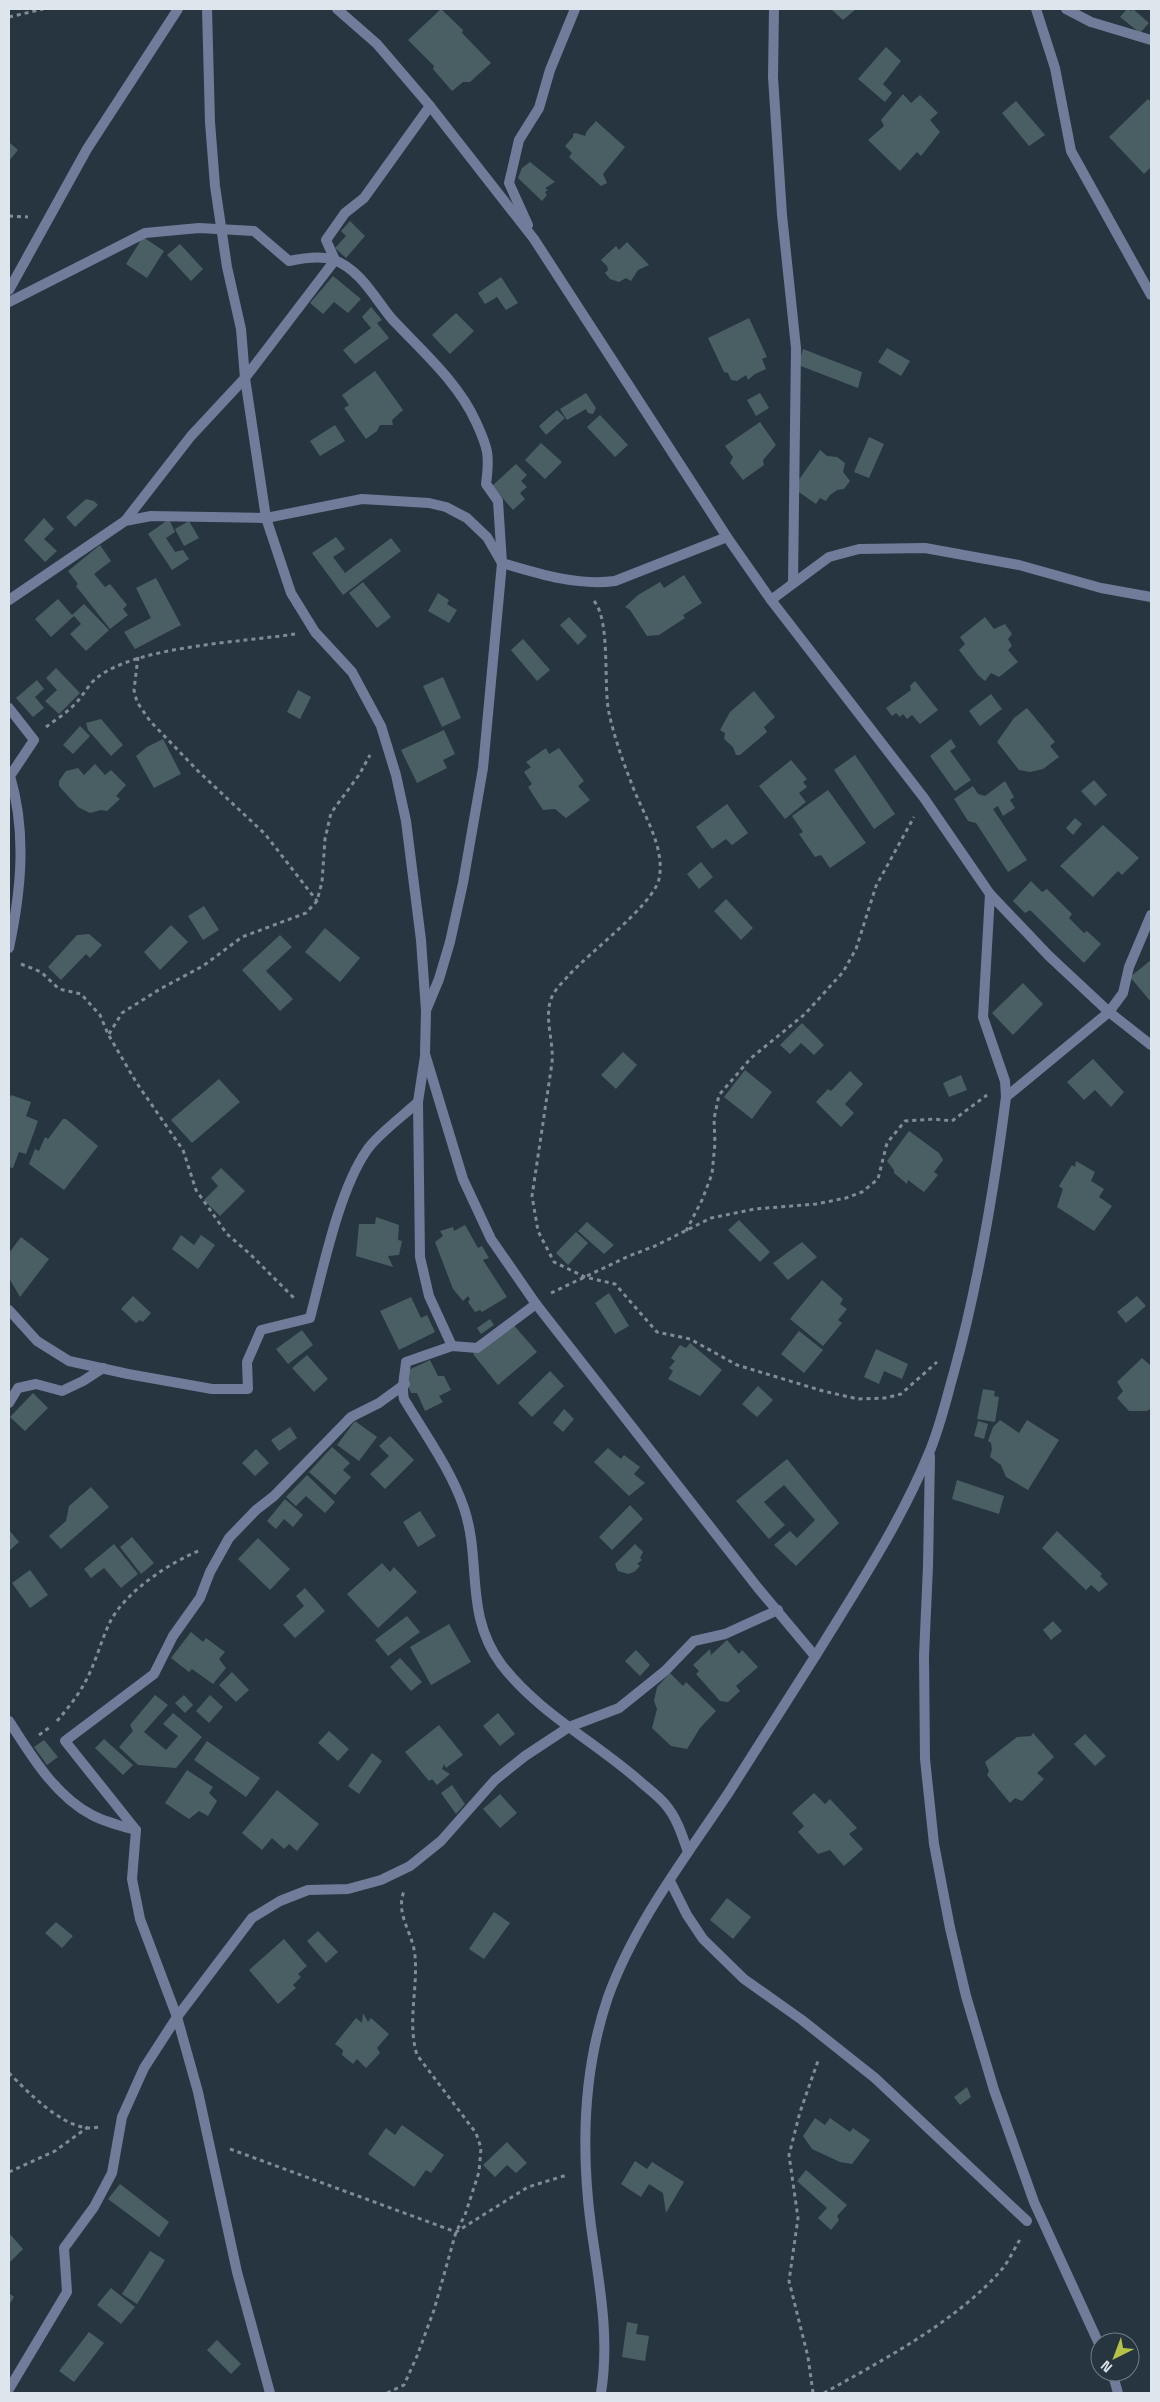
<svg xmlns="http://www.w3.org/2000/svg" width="1160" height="2402" font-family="'Space Grotesk',sans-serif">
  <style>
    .building { fill: #4a5f64 }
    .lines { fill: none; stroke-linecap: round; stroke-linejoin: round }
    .path { stroke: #808c95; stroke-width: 3; stroke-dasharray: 4 4; stroke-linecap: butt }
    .minor { stroke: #707c9a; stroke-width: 10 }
  </style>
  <rect width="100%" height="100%" fill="#273540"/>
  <g class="building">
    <path d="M441,9L463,30L462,33L491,63L470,82H463L452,91L433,69L434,66L408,40Z"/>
    <path d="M831,9H856L843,20Z"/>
    <path d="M1127,9L1131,11L1133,9L1149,23L1140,33L1120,17Z"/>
    <path d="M886,47L901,61L883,84L892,93L885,102L858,79Z"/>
    <path d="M903,94L911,103L920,95L938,113L930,120L940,132L921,156L917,152L900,171L868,140L884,126L881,120Z"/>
    <path d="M1148,99L1151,102V167L1144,174L1109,137Z"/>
    <path d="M1016,101L1045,135L1029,146L1002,113Z"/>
    <path d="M596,121L625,147L603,174L607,183L601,186L569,157L572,153L565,146L573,137V134L576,133L585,136L587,131Z"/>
    <path d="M9,142L18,150L9,161Z"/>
    <path d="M530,162L555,182L545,188L548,190L545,192L547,195L542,201L518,178L522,168Z"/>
    <path d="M350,221L365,236L346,258L335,248L346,236L341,231Z"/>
    <path d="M143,237L164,251L147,278L126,264Z"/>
    <path d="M627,242L649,265L638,270L631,281L626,278L619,282L610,279L605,273L608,270L607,266L601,260L616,246L619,250Z"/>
    <path d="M180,244L203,269L191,281L167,255Z"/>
    <path d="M333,276L361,299L348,313L334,302L323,314L310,303Z"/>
    <path d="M501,277L518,303L506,310L497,297L485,304L478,293Z"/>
    <path d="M371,307L382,320L377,323L389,338L355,364L343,350L371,328L362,317Z"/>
    <path d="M456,313L474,331L450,354L432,335Z"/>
    <path d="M749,318L767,357L762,359L766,369L755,374L748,380L746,375L737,381L731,380L728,373L724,372L708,338Z"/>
    <path d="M887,348L910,361L901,376L878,362Z"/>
    <path d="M803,349L862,372L858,388L798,365Z"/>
    <path d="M375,371L403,410L392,420L393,425H380L377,431L366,439L344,408L349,405L342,395Z"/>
    <path d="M586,393L596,408L593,414L588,413L586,409L567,420L560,409Z"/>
    <path d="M760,393L769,408L756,416L747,400Z"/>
    <path d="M557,410L565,418L546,435L539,426Z"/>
    <path d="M600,415L628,445L615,457L587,427Z"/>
    <path d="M760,422L776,445L763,460L764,465L743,480L730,463L733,457L725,446Z"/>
    <path d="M335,425L345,441L320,456L310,441Z"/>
    <path d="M869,437L884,444L869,478L854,472Z"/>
    <path d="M541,443L562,462L545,479L525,460Z"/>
    <path d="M820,450L827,456L837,457L845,463L843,472L850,481L844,489L837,490L830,495L826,501L820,498L816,504L793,488Z"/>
    <path d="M516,464L527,475L521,481L527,487L520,493L525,499L513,510L492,486Z"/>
    <path d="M86,499L94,501L98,505L75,527L66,517Z"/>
    <path d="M44,518L54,529L44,539L57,551L45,562L24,540Z"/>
    <path d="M169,519L175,532L166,538L175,552L183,550L189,559L172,570L148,534Z"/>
    <path d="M189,521L199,538L184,546L175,529Z"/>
    <path d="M336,537L345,549L333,557L345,573L391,538L401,551L343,595L312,553Z"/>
    <path d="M100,545L111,561L94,574L105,587L110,584L127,605L123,609L128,615L110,629L76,586L78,584L68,571Z"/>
    <path d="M684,575L702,603L683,615L685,618L659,635L647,636L630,610L625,607L638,595L660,582L664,588Z"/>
    <path d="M156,578L181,625L135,649L124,632L151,618L136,588Z"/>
    <path d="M363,582L391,617L377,628L349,593Z"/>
    <path d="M438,593L449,600L447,604L457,610L449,623L428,611Z"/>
    <path d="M58,599L72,615L84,604L109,630L86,651L70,634L81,624L74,616L51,637L35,619Z"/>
    <path d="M569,617L587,636L578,645L560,625Z"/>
    <path d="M985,617L994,629L1005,624L1012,634L1008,639L1012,646L1008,650L1018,662L999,677L991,673L985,681L978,675L959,650L965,644L960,637Z"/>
    <path d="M523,639L550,670L537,681L511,650Z"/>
    <path d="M56,668L80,693L59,714L45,701L57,690L46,678Z"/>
    <path d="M443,677L461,718L442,727L423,686Z"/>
    <path d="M37,680L44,689L35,697L44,708L33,717L16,698Z"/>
    <path d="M915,681L938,710L920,724L912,715L907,719L903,714L900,717L896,713L892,716L886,708L911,690L910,686Z"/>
    <path d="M298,690L311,697L300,719L287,712Z"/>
    <path d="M754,691L775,717L764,727L767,732L740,755H736L733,747L724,739L725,733L720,730L730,712Z"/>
    <path d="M991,694L1002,709L980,726L969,711Z"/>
    <path d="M1027,708L1055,742L1050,746L1059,757L1043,769L1030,772L1019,770L997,742L1014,718Z"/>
    <path d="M101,719L123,745L111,756L88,730L86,723Z"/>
    <path d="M80,726L90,736L73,754L63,745Z"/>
    <path d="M444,730L455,754L443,760L447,768L417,783L401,750Z"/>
    <path d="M163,739L181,774L154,788L136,756L147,747Z"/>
    <path d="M951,739L956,747L950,751L971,780L955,791L930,756Z"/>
    <path d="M546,748L549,754L559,748L584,781L578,786L590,800L566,818L555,809L543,810L528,787L532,784L524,772L531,767L526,762Z"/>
    <path d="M855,755L895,814L874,829L834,770Z"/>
    <path d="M791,760L807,779L803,782L807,787L799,793L806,802L785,819L759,786Z"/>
    <path d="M95,764L105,775L111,770L126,785L116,796L120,799L107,811L101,810L90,813L78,807L59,786V781L66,771L78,768L84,775Z"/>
    <path d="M1094,780L1107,795L1095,806L1081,791Z"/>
    <path d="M1005,781L1014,797L1010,800L1015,808L1003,816L998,806L993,809L1027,860L1008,872L976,823L968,821L954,799L973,786L978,794L985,796Z"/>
    <path d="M828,790L866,843L830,868L821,855L815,857L799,834L803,832L792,816Z"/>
    <path d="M727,804L748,833L732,845L726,839L712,849L696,827Z"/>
    <path d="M1075,818L1082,824L1073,835L1066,828Z"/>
    <path d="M1103,825L1139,858L1122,875L1118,871L1093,897L1060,866Z"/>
    <path d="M701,862L713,877L699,889L687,874Z"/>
    <path d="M1031,881L1042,892L1047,889L1072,914L1069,918L1084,933L1087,931L1101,944L1084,963L1030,910L1025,913L1013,901Z"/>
    <path d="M726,899L753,928L741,940L714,911Z"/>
    <path d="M204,906L219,930L203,940L188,916Z"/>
    <path d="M171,925L188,942L160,970L144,952Z"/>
    <path d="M325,928L360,958L340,982L305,952Z"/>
    <path d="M89,934L102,945L90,958L86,954L61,980L48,967L77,935Z"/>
    <path d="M280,935L292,947L266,971L293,999L280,1011L242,970Z"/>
    <path d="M1151,960V1002L1130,977Z"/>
    <path d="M1023,983L1043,1004L1013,1035L992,1013Z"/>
    <path d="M802,1023L824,1045L814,1055L801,1043L790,1054L780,1045Z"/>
    <path d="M623,1052L637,1065L616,1089L601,1075Z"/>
    <path d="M1093,1059L1124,1092L1111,1107L1095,1090L1084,1100L1067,1082Z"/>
    <path d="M745,1070L772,1092L752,1119L724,1097Z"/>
    <path d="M850,1071L863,1084L845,1104L854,1113L841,1127L816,1102L828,1089L831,1091Z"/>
    <path d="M961,1075L967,1090L949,1097L943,1083Z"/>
    <path d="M219,1079L240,1102L192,1143L171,1120Z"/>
    <path d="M11,1095L31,1102L26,1116L38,1121L26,1154L19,1152L13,1168L9,1167V1100Z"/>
    <path d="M63,1119H66L98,1146L64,1190L29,1164L35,1149L39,1151L45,1137L48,1139Z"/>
    <path d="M909,1131L939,1153L943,1160L934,1172L938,1175L924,1192L908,1180L907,1184L894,1173V1170L887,1161Z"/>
    <path d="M1076,1161L1095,1172L1091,1181L1104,1189L1099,1197L1112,1206L1094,1231L1057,1207L1063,1189L1059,1186L1072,1165L1075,1167Z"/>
    <path d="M221,1168L245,1191L220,1216L204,1200L218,1186L211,1178Z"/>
    <path d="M376,1217L399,1225L398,1240L402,1241L399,1255L388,1256L393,1267L356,1256L359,1224H375Z"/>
    <path d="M739,1220L770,1252L760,1262L728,1230Z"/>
    <path d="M587,1222L614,1245L604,1254L578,1231Z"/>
    <path d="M465,1225L478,1248L482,1246L489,1258L483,1260L507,1297L482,1312L480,1310L475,1312L468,1302L470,1299L468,1296L463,1301L453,1289L435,1242L443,1236L440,1231L453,1227L454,1231Z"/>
    <path d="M576,1232L588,1243L568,1265L556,1253Z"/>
    <path d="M181,1235L194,1245L201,1235L215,1245L198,1269L172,1249Z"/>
    <path d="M21,1237L49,1259L20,1297L9,1278V1253Z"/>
    <path d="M802,1242L817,1257L788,1280L773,1263Z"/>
    <path d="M822,1280L843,1299L840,1304L847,1309L838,1320L842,1323L823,1346L790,1319Z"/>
    <path d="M609,1293L629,1326L615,1334L595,1303Z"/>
    <path d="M133,1296L151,1313L143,1322L140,1320L136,1323L121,1309Z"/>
    <path d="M1137,1296L1146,1306L1126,1323L1117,1312Z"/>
    <path d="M411,1297L421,1318L427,1315L435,1332L399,1350L380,1311Z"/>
    <path d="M490,1319L494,1325L481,1334L477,1328Z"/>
    <path d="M511,1322L537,1352L498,1385L473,1354Z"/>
    <path d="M302,1330L313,1345L288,1364L276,1349Z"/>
    <path d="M799,1331L823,1350L804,1373L781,1354Z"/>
    <path d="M690,1343L722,1370L700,1396L668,1379L673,1371L669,1368L675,1361L671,1358L680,1345L686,1348Z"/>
    <path d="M876,1349L908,1364L902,1379L884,1371L879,1384L864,1377Z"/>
    <path d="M307,1355L328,1379L314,1392L292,1368Z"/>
    <path d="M1142,1358L1151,1366V1408L1147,1411H1129L1117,1398L1123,1391L1117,1382Z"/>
    <path d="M430,1360L438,1376H444L451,1390L439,1396L443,1402L425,1411L417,1393H411L402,1373Z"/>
    <path d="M550,1371L564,1386L532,1417L518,1403Z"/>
    <path d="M758,1386L773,1400L757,1417L742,1404Z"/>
    <path d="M983,1389L995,1391L994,1396L999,1397L995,1422L977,1419Z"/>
    <path d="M33,1393L48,1408L25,1431L10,1417Z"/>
    <path d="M564,1409L574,1419L563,1432L553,1423Z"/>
    <path d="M1000,1420L1019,1433L1027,1420L1059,1440L1028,1490L1006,1477L1001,1465L990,1457L992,1449L991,1443L988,1441L993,1427Z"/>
    <path d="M355,1421L377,1437L359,1461L337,1445Z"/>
    <path d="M978,1421L988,1424L984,1439L974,1436Z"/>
    <path d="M290,1427L297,1438L279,1451L271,1440Z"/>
    <path d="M390,1436L414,1460L385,1489L370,1474L389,1456L379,1446Z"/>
    <path d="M332,1447L350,1463L343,1470L351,1477L335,1495L309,1472Z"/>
    <path d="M608,1448L621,1459L624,1455L640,1467L634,1474L645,1483L629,1496L594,1462Z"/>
    <path d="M256,1449L269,1463L255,1476L242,1463Z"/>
    <path d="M787,1459L839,1523L796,1566L774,1545L790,1531L797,1538L815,1520L784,1485L764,1502L785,1525L769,1539L736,1501Z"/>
    <path d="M307,1475L335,1502L325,1513L306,1496L296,1506L286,1497Z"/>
    <path d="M957,1480L1004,1496L999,1514L952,1499Z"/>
    <path d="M91,1487L109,1507L61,1549L49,1536L66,1521L69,1506Z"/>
    <path d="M285,1499L303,1515L293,1527L284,1519L276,1529L267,1521Z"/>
    <path d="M630,1505L643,1519L612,1550L599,1537Z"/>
    <path d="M420,1511L436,1536L418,1547L403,1522Z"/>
    <path d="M9,1530L19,1542L9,1551Z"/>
    <path d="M1057,1531L1102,1574L1100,1576L1108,1584L1099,1592L1091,1585L1086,1590L1042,1548Z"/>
    <path d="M132,1537L154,1563L141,1574L120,1547Z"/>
    <path d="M258,1538L290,1569L270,1590L238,1559Z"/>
    <path d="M114,1544L138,1574L121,1588L104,1568L91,1578L84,1569Z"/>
    <path d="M635,1544L643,1552L640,1558L642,1560L637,1564L640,1566L634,1572L628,1574L618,1571L615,1564Z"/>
    <path d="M382,1563L390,1572L394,1567L417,1592L378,1628L347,1594Z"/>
    <path d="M30,1570L48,1595L30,1608L12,1583Z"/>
    <path d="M305,1588L325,1611L295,1638L283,1625L304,1606L296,1596Z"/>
    <path d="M407,1616L420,1632L388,1656L375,1640Z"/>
    <path d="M1053,1621L1062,1631L1051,1640L1043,1630Z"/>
    <path d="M449,1624L471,1662L431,1685L410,1647Z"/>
    <path d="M191,1632L203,1642L206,1638L225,1652L219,1659L226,1668L213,1684L192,1669L189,1672L171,1658Z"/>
    <path d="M727,1640L739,1654L742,1650L758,1667L736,1686L740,1691L728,1702L720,1701L696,1674L699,1671L693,1665L710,1649L711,1655Z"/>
    <path d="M636,1650L650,1665L640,1676L625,1661Z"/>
    <path d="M400,1658L422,1682L411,1691L390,1667Z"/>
    <path d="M232,1672L249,1690L236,1702L219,1685Z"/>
    <path d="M670,1673L683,1686L686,1682L716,1711L700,1728L687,1749L671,1746L652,1728L657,1709L654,1701L657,1687Z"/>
    <path d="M155,1695L168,1705L144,1732L166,1750L178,1736L163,1724L173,1713L202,1737L176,1768L138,1765L119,1747L133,1731L130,1725Z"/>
    <path d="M184,1695L193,1705L185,1713L175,1703Z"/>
    <path d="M210,1695L223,1707L209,1723L196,1711Z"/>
    <path d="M498,1713L515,1734L500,1746L483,1726Z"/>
    <path d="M439,1725L463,1755L446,1768L444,1764L442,1769L450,1774L437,1785L432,1779L429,1781L405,1752Z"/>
    <path d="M329,1731L349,1749L338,1761L318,1743Z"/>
    <path d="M1033,1733L1054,1757L1037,1773L1044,1779L1022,1801L1015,1798L1010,1803L987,1775L989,1771L985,1762L1017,1737L1031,1736Z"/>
    <path d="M1085,1734L1106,1756L1095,1766L1074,1744Z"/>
    <path d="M104,1739L133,1765L123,1775L95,1748Z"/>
    <path d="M44,1740L58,1757L47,1765L34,1747Z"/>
    <path d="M207,1741L260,1778L246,1797L194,1760Z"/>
    <path d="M372,1753L382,1761L359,1794L348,1786Z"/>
    <path d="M187,1770L213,1787L209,1793L217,1801L208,1816L199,1811L189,1819L165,1803Z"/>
    <path d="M452,1785L465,1804L456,1814L441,1793Z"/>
    <path d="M277,1790L319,1824L297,1851L289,1844L284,1849L272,1838L262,1850L242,1833Z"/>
    <path d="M814,1793L825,1804L830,1799L857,1828L849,1834L863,1849L844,1866L830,1850L818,1854L798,1832L804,1826L792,1813Z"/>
    <path d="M500,1794L517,1813L500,1828L483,1809Z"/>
    <path d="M727,1898L751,1917L733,1939L710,1920Z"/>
    <path d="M494,1912L510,1923L484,1959L469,1949Z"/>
    <path d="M56,1922L73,1936L62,1948L45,1933Z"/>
    <path d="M318,1931L338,1952L326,1963L307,1941Z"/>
    <path d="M284,1939L307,1966L298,1974L301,1977L293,1985L296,1988L278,2004L249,1970Z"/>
    <path d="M363,2013L368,2022L371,2018L389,2034L377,2048L380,2053L366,2068L357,2059L353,2064L342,2055L343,2050L335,2044L356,2018L362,2023Z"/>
    <path d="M967,2087L971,2097L960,2105L954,2097Z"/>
    <path d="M815,2118L825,2125L830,2118L850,2132L853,2128L870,2140L852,2164L840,2162L812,2149L803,2136Z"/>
    <path d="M402,2125L444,2155L431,2173L426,2170L414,2187L368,2154L386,2128L395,2135Z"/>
    <path d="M507,2142L527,2163L516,2173L507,2165L495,2177L483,2165Z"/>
    <path d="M635,2161L647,2169L652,2162L684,2182L666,2213L663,2193L649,2184L641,2197L621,2184Z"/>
    <path d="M806,2170L847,2205L837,2216L839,2220L831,2230L818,2218L827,2208L797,2181Z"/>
    <path d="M120,2184L169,2222L159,2237L108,2199Z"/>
    <path d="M9,2233L23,2249L9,2263Z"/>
    <path d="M150,2251L165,2260L137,2304L122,2294Z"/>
    <path d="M111,2288L135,2307L121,2324L97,2305Z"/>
    <path d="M9,2293L14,2297L9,2305Z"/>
    <path d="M627,2322L638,2324L636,2334L649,2336L645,2361L622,2357Z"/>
    <path d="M89,2332L104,2343L74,2382L59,2371Z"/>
    <path d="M217,2340L241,2364L231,2374L207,2350Z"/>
  </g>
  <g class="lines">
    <g class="path">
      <path d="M9,17L43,9"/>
      <path d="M9,216L28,217"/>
      <path d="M594,601C611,621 603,686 609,713C614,736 622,759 631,782C641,811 666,846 659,879C653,905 590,952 569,975C563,982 554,990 551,999C544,1019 554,1041 552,1063L532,1196L538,1231L554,1262L585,1277L615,1284L657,1332L690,1339L737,1365L823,1391L858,1399L885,1398L901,1394L937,1362"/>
      <path d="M138,657L134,690L137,702L150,721L198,771L265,834L317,901"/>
      <path d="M46,727C55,720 65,714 73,706C83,697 88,684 98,677C138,646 243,642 295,634"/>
      <path d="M21,964L41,972L59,989L81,994L100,1015L108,1034L136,1082L183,1150L196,1190L227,1234L250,1254L295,1299"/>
      <path d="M109,1034L122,1013L160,989L203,966L242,937L306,913L317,901L322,882L325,839L331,813L359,775L370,755"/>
      <path d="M686,1231L702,1200L712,1174L715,1143L714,1119L719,1095L751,1058L805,1014L843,972L856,949L876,886L914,817"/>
      <path d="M551,1293L629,1256L655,1246L711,1218L755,1209L816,1204L846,1198L862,1192L878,1179L887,1143L905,1121L934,1119L952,1121L987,1095"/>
      <path d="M57,1721C70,1706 83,1689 91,1670C98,1654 103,1636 111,1620C127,1591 170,1562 201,1550"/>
      <path d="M39,1735L50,1727"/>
      <path d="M9,2073C28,2092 71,2138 101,2126"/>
      <path d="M230,2149L456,2232L528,2187L567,2175"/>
      <path d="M9,2172L55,2151L88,2127"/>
      <path d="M387,2393L404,2385L417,2356L434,2310L456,2232L465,2215L479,2172L481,2148L476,2133L417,2055C407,2022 418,1989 415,1956C413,1932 395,1915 404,1891"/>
      <path d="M813,2393L808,2357L789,2281L798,2218L789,2155L800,2112L819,2058"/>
      <path d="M824,2393C883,2360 959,2320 1003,2268C1010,2259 1015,2247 1021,2238"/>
    </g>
    <g class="minor">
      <path d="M207,9L210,122L215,186L227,267L241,329L245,378L266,518L291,593L315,632L352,672L381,726L396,775L406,821L421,940L426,1011L425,1054L463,1179L491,1239L536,1304L758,1588L815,1656"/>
      <path d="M337,9L377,44L430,106L534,239L727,537L771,600L924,798L990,894L1049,956L1109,1012L1151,1045"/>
      <path d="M774,9L773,77L782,215L796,348L793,583"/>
      <path d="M1036,9L1055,68L1071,151L1151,295"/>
      <path d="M1066,9L1091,22L1151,40"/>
      <path d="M528,225L509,183L519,140L539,108L550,70L575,9"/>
      <path d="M9,290L87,149L178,9"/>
      <path d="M9,302L145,233L199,228L254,231L289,261C303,258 321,255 334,260C360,269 376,300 392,319C421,350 458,382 476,422C488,448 490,455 486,484L498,501L502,563L483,768L463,883L450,942L439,979L427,1008"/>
      <path d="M125,521L191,436L245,378L335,260L326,240L345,213L364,198L430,106"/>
      <path d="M9,600L125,521L151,516L266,518L362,499L429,503L446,507L467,518L487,537L502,563C539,574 577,586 615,581L727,537"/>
      <path d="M771,600L829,557L859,549L925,548L1019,565L1101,588L1151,597"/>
      <path d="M9,708L34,740L10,776C27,833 21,891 9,948"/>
      <path d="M425,1056L418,1102L420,1257L429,1296L452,1346"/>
      <path d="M1006,1097L1109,1012L1123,993L1129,967L1151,915"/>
      <path d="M536,1304L477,1348L452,1346L406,1362C405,1374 401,1388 404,1399C425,1434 451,1470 464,1508C482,1562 464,1614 501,1664C539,1714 598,1743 643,1784C650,1790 659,1797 665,1804C677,1818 682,1835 688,1852"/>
      <path d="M9,1310L37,1341L69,1361L128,1374L212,1389H248L247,1362L261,1330L310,1318C323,1269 339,1190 367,1150C377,1135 403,1116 418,1102"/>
      <path d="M9,1403L18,1388L36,1384L62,1391L83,1381L103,1368"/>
      <path d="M930,1456L928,1566L924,1656L925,1759L934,1844L950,1928L966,1996L994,2090L1034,2202L1100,2346"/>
      <path d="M9,1721C31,1755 55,1796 92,1815C105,1822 121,1826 136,1830"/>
      <path d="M670,1881L687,1915L703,1939L744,1979L802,2020L875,2078L1027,2221"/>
      <path d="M1112,2372L1118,2393"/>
      <path d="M9,2389L67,2292L64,2248L94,2207L112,2173L122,2117L144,2068L177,2017L252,1918L280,1901L308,1890L348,1889L381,1880L410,1866L441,1841L495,1780L525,1756L569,1727L619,1708L665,1671L694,1641L725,1634L778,1610"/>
      <path d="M270,2393L237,2272L198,2092L177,2017L140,1919L132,1879L136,1830L65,1741L154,1674L173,1636L200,1598L210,1572L229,1538L256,1510L274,1496L351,1417L379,1403L405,1384"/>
      <path d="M601,2393C610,2336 599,2283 591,2226C581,2150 583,2070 608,1997C635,1922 686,1857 729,1792C758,1746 787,1701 816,1655C856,1590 900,1524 929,1453C940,1427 946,1400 954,1372C979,1282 994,1190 1006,1097L1005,1081L983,1017L990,894"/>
    </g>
  </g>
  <rect width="1160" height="2402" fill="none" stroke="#dde6ed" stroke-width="20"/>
  <g transform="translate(1115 2357) rotate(222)"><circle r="24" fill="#273540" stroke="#707c85"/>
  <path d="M0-4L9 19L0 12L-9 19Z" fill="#b6c148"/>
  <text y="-8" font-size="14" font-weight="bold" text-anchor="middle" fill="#dde6ed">N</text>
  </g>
</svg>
